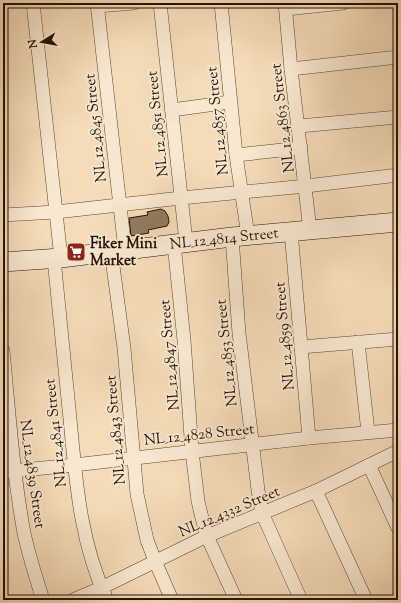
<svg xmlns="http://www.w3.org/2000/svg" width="401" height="603" font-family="'Sorts Mill Goudy',serif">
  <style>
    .building { fill: #917b60; stroke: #251100 }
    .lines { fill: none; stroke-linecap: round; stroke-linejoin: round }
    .street-casing { stroke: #59442e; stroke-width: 14 }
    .secondary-casing { stroke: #251100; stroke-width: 20 }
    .street { stroke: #f8e8d1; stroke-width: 13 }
    .secondary { stroke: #f8e8d1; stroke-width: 19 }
    .labels { text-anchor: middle; stroke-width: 3.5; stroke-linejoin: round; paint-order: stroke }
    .street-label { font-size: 15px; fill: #251100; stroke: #f8e8d1 }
    .poi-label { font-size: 15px; font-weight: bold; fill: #251100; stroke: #f8e8d1; text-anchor: start }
  </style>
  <rect width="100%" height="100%" fill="#f5dcb8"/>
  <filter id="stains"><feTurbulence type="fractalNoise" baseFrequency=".005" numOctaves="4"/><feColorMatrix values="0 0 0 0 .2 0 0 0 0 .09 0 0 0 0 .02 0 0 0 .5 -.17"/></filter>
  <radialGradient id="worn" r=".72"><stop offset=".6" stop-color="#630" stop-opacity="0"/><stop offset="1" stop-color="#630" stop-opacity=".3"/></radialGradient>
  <path class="building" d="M161,209L165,211L168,216L169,222L167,226L148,230L149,233L131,236L129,218L148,215L147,212Z"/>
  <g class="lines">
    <defs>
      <g id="street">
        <path d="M33,3L61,258"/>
        <path d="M97,3L125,250"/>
        <path d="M160,3L186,242"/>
        <path d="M221,3L236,155L248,236"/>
        <path d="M285,3L291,69L310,230"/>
        <path d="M97,6L134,3"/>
        <path d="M286,9L343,3"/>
        <path d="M291,69L398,57"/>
        <path d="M172,110L230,102"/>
        <path d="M299,126L398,117"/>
        <path d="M236,155L301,148"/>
        <path d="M3,215L56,212L181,198L306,186L398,175"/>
        <path d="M291,231L309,438"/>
        <path d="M232,237L239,333L258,490L262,513L301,600"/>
        <path d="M174,244L184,340L192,451L198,501L202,518L207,536L236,600"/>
        <path d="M111,251L124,348L137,494L147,540L155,561L172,600"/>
        <path d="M54,259C59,312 65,366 70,419C76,482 80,542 107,600"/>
        <path d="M358,342L368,432"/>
        <path d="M301,347L398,339"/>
        <path d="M3,351C9,412 13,473 24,533C29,556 36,578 43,600"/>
        <path d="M369,465L398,528"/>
        <path d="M3,472L74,465L309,438L398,430"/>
        <path d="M316,491L366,600"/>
        <path d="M73,600L101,588L207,536L316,491L398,451"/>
      </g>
      <path id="secondary" d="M3,262L61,258L232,237L398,222"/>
    </defs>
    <use href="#street" class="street-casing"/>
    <use href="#secondary" class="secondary-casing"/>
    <use href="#street" class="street"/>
    <use href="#secondary" class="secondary"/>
  </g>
  <defs>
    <symbol id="supermarket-square" viewBox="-11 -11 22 22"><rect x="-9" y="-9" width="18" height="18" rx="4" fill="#8f2418" stroke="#f8e8d1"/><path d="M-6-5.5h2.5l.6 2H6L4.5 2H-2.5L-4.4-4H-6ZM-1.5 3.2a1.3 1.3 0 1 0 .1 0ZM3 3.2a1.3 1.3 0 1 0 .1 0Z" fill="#fff"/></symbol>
  </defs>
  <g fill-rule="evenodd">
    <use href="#supermarket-square" x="65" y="241" width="22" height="22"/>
  </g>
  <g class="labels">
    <g class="street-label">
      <text transform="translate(282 118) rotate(-97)" y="5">NL_12_4863 Street</text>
      <text transform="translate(217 121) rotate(-96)" y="5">NL_12_4857 Street</text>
      <text transform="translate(157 124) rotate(-96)" y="5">NL_12_4851 Street</text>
      <text transform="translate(95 128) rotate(-96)" y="5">NL_12_4845 Street</text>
      <text transform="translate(224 238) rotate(-6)" y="5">NL_12_4814 Street</text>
      <text transform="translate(284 336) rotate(-95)" y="5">NL_12_4859 Street</text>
      <text transform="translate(226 353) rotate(-96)" y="5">NL_12_4853 Street</text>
      <text transform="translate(169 355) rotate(-95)" y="5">NL_12_4847 Street</text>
      <text transform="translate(115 430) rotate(-95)" y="5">NL_12_4843 Street</text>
      <text transform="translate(55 433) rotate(-96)" y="5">NL_12_4841 Street</text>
      <text transform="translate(199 434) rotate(-6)" y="5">NL_12_4828 Street</text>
      <text transform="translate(33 474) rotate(82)" y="5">NL_12_4839 Street</text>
      <text transform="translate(229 511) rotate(-23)" y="5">NL_12_4332 Street</text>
    </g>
    <g class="poi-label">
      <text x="90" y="248">Fiker Mini<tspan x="90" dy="17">Market</tspan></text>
    </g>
  </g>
  <rect width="401" height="603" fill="none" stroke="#f5dcb8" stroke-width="16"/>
  <rect x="4" y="4" width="393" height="595" fill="none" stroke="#251100" stroke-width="2"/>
  <rect x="8" y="8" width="385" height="587" fill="none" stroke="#251100"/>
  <g transform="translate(42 42) rotate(259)" stroke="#f8e8d1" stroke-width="3" paint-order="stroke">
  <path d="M0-3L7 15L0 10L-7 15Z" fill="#251100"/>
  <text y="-6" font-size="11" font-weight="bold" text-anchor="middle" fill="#251100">N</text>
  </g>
  <rect width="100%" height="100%" filter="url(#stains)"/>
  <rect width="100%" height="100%" fill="url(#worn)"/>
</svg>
